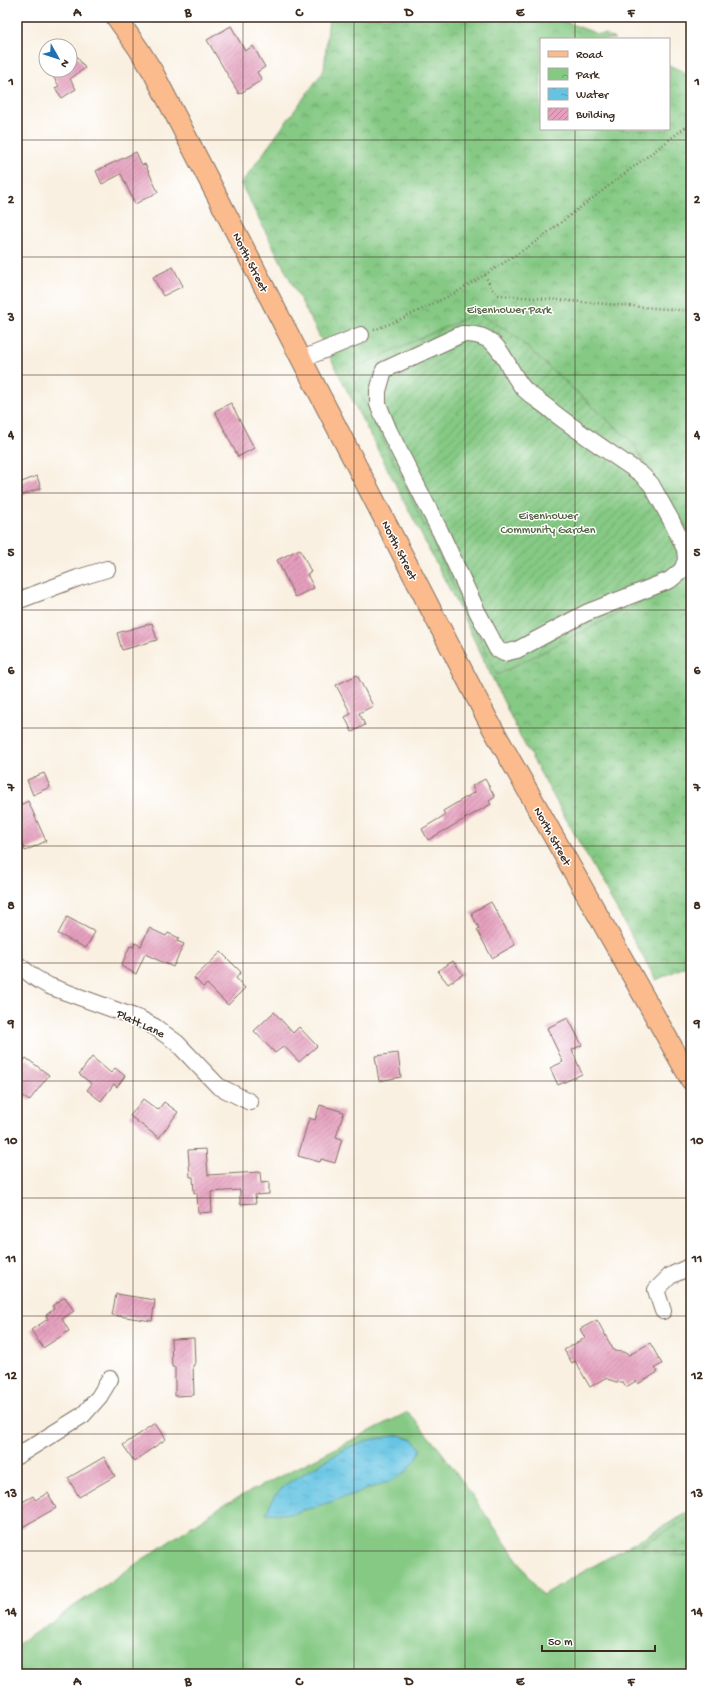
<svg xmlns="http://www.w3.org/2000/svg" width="708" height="1691" font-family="'Gochi Hand',sans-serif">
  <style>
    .grass { fill: #85c984; stroke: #607a51 }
    .wetland { fill: url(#wetland-marsh); stroke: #607a51 }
    .park { fill: url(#park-crowns); stroke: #607a51 }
    .garden { fill: url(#garden-furrows); stroke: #607a51 }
    .water { fill: url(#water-ripples); stroke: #507780 }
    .building { fill: url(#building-hatch) }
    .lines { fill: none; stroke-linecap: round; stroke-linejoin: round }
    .minor-casing { stroke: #7e6f62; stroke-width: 18 }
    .major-casing { stroke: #7e6f62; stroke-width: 22 }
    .path { stroke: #7e6f62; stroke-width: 2.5; stroke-dasharray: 1 3; stroke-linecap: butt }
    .minor { stroke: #fff; stroke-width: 16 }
    .major { stroke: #fbbb8d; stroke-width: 20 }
    .grid { fill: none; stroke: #3b2a1e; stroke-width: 1; stroke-opacity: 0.55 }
    .labels { text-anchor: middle; stroke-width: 3; stroke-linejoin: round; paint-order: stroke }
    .street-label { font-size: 12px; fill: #3b2a1e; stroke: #fff }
    .park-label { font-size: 12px; fill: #556242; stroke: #fff }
    .neatline { fill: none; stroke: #3b2a1e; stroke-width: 1.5 }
    .grid-label { font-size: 13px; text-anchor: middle; font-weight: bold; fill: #3b2a1e }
  </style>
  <defs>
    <pattern id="wetland-marsh" width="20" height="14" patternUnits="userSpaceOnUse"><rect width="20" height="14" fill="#85c984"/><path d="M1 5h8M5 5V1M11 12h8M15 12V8" fill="none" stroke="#6ea36b"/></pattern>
    <pattern id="park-crowns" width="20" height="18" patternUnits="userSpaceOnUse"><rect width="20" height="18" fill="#85c984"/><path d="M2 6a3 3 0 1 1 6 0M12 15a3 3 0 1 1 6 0" fill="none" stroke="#6ea36b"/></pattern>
    <pattern id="garden-furrows" width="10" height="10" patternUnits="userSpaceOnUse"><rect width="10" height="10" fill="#85c984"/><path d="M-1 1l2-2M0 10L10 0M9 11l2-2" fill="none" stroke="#6ea36b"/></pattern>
    <pattern id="water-ripples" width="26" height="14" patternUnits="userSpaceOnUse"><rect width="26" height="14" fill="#65c4e3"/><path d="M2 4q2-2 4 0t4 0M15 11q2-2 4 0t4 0" fill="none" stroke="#549fb7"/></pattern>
    <pattern id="building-hatch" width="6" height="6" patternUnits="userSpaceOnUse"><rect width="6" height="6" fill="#e59fbd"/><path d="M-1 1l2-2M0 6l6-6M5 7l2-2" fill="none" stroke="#bb8299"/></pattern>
  </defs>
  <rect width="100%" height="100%" fill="#fff"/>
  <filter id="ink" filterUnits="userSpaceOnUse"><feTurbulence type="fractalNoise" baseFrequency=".025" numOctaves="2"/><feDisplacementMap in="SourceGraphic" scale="8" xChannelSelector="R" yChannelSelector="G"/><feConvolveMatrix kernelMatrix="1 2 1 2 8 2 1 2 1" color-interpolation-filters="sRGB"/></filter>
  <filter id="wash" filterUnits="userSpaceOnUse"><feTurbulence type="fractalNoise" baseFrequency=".012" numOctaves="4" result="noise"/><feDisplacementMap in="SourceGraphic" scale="16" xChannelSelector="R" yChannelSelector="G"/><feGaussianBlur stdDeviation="0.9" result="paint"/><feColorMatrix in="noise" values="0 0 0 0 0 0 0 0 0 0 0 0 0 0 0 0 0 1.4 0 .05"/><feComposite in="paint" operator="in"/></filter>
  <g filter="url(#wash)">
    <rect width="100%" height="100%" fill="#f9f0e1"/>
    <path class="grass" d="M408,1412L441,1451L542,1595L691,1511V1674H17V1645L223,1505Z"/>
    <path class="wetland" d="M691,1517V1556L674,1555L643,1550L641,1545Z"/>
    <path class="park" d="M329,17H553L598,34H605L615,39H541V129H669V65L691,75V964L656,980L522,740L455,600L241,184L324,70Z"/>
    <path class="garden" d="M477,313L510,332L633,443L657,486L691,553V577L497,675L349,370Z"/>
    <path class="water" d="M399,1435L414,1440L421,1449L417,1458L406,1472L393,1480L331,1502L291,1514L266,1513L275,1495L288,1483L328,1459L349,1447L369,1440Z"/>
    <g id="blocks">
      <g class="building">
        <path d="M231,26L245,51L253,46L265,67L257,72L262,80L239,94L207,40Z"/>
        <path d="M70,47L85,68L70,79L76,89L62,98L55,88L59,86L49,70H70Z"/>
        <path d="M136,152L142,165L145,164L158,192L135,204L121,174L102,184L96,171Z"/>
        <path d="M173,267L183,286L163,296L153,277Z"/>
        <path d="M231,403L254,448L238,457L215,411Z"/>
        <path d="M37,476L41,488L17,497V484Z"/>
        <path d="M300,549L311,572L307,574L314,588L295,597L277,560Z"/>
        <path d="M152,623L157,640L122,650L117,633Z"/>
        <path d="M357,675L373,706L359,713L365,725L352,732L345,717L351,714L336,685Z"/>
        <path d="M44,773L50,787L33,795L27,780Z"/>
        <path d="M485,779L495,797L489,801L491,804L428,840L422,829L445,815L443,811L475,792L472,786Z"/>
        <path d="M28,801L46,841L25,851L17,833V807Z"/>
        <path d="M491,902L515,945L492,958L477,930L479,928L471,913Z"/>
        <path d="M67,917L95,932L86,948L58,934Z"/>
        <path d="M149,928L166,936L168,933L179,938L177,941L184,944L173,967L145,954L136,974L121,966L130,946L133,947L135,943L141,946Z"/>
        <path d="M221,952L241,972L236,978L245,988L228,1005L207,984L203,987L194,978Z"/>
        <path d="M453,961L463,974L448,984L438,971Z"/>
        <path d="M274,1012L293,1033L299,1027L317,1046L299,1062L284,1046L275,1053L254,1031Z"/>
        <path d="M568,1018L582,1045L572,1050L582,1074L558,1085L550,1068L563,1062L547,1028Z"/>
        <path d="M398,1053L401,1077L379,1081L375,1056Z"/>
        <path d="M92,1057L111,1073L115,1068L125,1076L117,1087L114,1084L101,1101L87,1090L92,1084L79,1074Z"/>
        <path d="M26,1058L49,1075L29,1101L17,1092V1070Z"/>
        <path d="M143,1099L158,1110L164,1102L178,1112L159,1138L130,1116Z"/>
        <path d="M320,1105L344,1112L336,1137L342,1139L335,1163L321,1159L320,1162L298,1156L309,1118L315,1120Z"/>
        <path d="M206,1149L208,1175L260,1172L261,1183L269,1182V1194L255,1195L256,1203L240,1204V1190L211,1192L212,1212L198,1213L197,1193H194L193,1177H190L188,1150Z"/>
        <path d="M116,1294L155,1300L152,1321L112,1315Z"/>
        <path d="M65,1297L74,1311L62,1319L69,1331L43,1348L31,1330L48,1319L46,1315L54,1309L52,1306Z"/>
        <path d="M597,1320L614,1351L623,1352L629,1355L650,1343L662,1364L655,1368L658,1372L638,1384L636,1381L626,1387L623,1382H616L605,1378L590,1387L575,1361L572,1363L564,1350L585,1338L580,1329Z"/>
        <path d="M194,1338L195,1365H193L194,1395L175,1396V1367H172L171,1339Z"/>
        <path d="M156,1423L166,1439L134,1461L123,1445Z"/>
        <path d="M104,1457L115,1476L79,1497L68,1478Z"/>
        <path d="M48,1493L56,1508L17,1530V1505L33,1496L35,1500Z"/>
      </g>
    </g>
  </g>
  <g filter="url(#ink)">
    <use href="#blocks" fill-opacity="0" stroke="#7e6f62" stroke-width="1"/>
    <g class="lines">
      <defs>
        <g id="minor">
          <path d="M462,334C503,332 503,365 524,389C532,397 544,404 553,412C581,434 611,453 641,474L651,484L671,520L685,549L686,560L682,570L670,580L586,613L517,650L504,653L497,649L477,611L440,531L389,431L378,404V391L384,370Z"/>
          <path d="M302,359L361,335"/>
          <path d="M17,601L78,578L107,569"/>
          <path d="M17,964L35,978L49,986L140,1019L155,1027L177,1043L218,1086L250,1102"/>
          <path d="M663,1311L656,1290L670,1276L691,1266"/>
          <path d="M17,1456L83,1415L99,1397L110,1379"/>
        </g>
        <path id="major" d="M116,17L138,48L153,72L489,722L691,1080"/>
      </defs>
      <use href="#minor" class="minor-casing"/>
      <use href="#major" class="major-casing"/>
      <g class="path">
        <path d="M485,275L492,289L499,295L691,311"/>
        <path d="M374,330L406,317L457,292L505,262L534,243L691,123"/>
      </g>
      <use href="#minor" class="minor"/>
      <use href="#major" class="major"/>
    </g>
  </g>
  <path class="grid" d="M133,17V1674M243,17V1674M354,17V1674M465,17V1674M575,17V39M575,129V1674M17,140H691M17,257H691M17,375H691M17,493H691M17,610H691M17,728H691M17,846H691M17,963H691M17,1081H691M17,1198H691M17,1316H691M17,1434H691M17,1551H691"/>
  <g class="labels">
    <g class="street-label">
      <text transform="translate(251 262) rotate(63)" y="4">North Street</text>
      <text transform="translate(400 550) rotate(63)" y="4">North Street</text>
      <text transform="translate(553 836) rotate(61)" y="4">North Street</text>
      <text transform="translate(141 1023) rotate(25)" y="4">Platt Lane</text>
    </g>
    <g class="park-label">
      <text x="509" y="313">Eisenhower Park</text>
      <text x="548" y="519">Eisenhower<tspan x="548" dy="14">Community Garden</tspan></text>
    </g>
  </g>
  <rect width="708" height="1691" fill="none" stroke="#fff" stroke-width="44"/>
  <rect x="540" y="38" width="130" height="92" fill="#ffffff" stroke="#b1aaa5"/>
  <rect x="548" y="51" width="20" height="6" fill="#fbbb8d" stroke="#b1aaa5"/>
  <text x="576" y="58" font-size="12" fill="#3b2a1e">Road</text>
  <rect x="548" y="68" width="20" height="12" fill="url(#park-crowns)" stroke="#b1aaa5"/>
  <text x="576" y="78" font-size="12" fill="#3b2a1e">Park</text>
  <rect x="548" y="88" width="20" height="12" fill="url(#water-ripples)" stroke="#b1aaa5"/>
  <text x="576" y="98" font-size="12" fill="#3b2a1e">Water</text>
  <rect x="548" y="108" width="20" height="12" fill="url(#building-hatch)" stroke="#b1aaa5"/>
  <text x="576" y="118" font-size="12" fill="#3b2a1e">Building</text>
  <g transform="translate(58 58) rotate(129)"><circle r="19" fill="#ffffff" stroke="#b1aaa5"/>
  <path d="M0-3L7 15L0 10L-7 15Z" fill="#1f6fb2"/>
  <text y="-6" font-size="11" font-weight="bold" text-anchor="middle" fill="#3b2a1e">N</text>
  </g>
  <path d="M542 1645v6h113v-6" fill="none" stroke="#3b2a1e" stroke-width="2"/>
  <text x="548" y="1645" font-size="12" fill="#3b2a1e" stroke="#ffffff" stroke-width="3" paint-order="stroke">50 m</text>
  <rect x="22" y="22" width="664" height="1647" class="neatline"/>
  <g class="grid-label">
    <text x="77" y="16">A</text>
    <text x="188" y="16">B</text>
    <text x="299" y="16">C</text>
    <text x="409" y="16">D</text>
    <text x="520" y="16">E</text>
    <text x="631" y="16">F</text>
    <text x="11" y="85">1</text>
    <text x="697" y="85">1</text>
    <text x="11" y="203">2</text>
    <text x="697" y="203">2</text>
    <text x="11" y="321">3</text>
    <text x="697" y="321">3</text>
    <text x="11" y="438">4</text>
    <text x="697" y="438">4</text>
    <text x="11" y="556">5</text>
    <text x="697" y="556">5</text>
    <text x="11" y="674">6</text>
    <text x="697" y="674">6</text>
    <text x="11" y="791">7</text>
    <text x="697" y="791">7</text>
    <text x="11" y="909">8</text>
    <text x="697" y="909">8</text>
    <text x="11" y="1027">9</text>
    <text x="697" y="1027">9</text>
    <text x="11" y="1144">10</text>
    <text x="697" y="1144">10</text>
    <text x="11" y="1262">11</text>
    <text x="697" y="1262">11</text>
    <text x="11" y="1379">12</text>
    <text x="697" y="1379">12</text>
    <text x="11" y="1497">13</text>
    <text x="697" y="1497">13</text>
    <text x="11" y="1615">14</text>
    <text x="697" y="1615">14</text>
    <text x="77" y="1685">A</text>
    <text x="188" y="1685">B</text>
    <text x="299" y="1685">C</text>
    <text x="409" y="1685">D</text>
    <text x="520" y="1685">E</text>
    <text x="631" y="1685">F</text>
  </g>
</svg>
